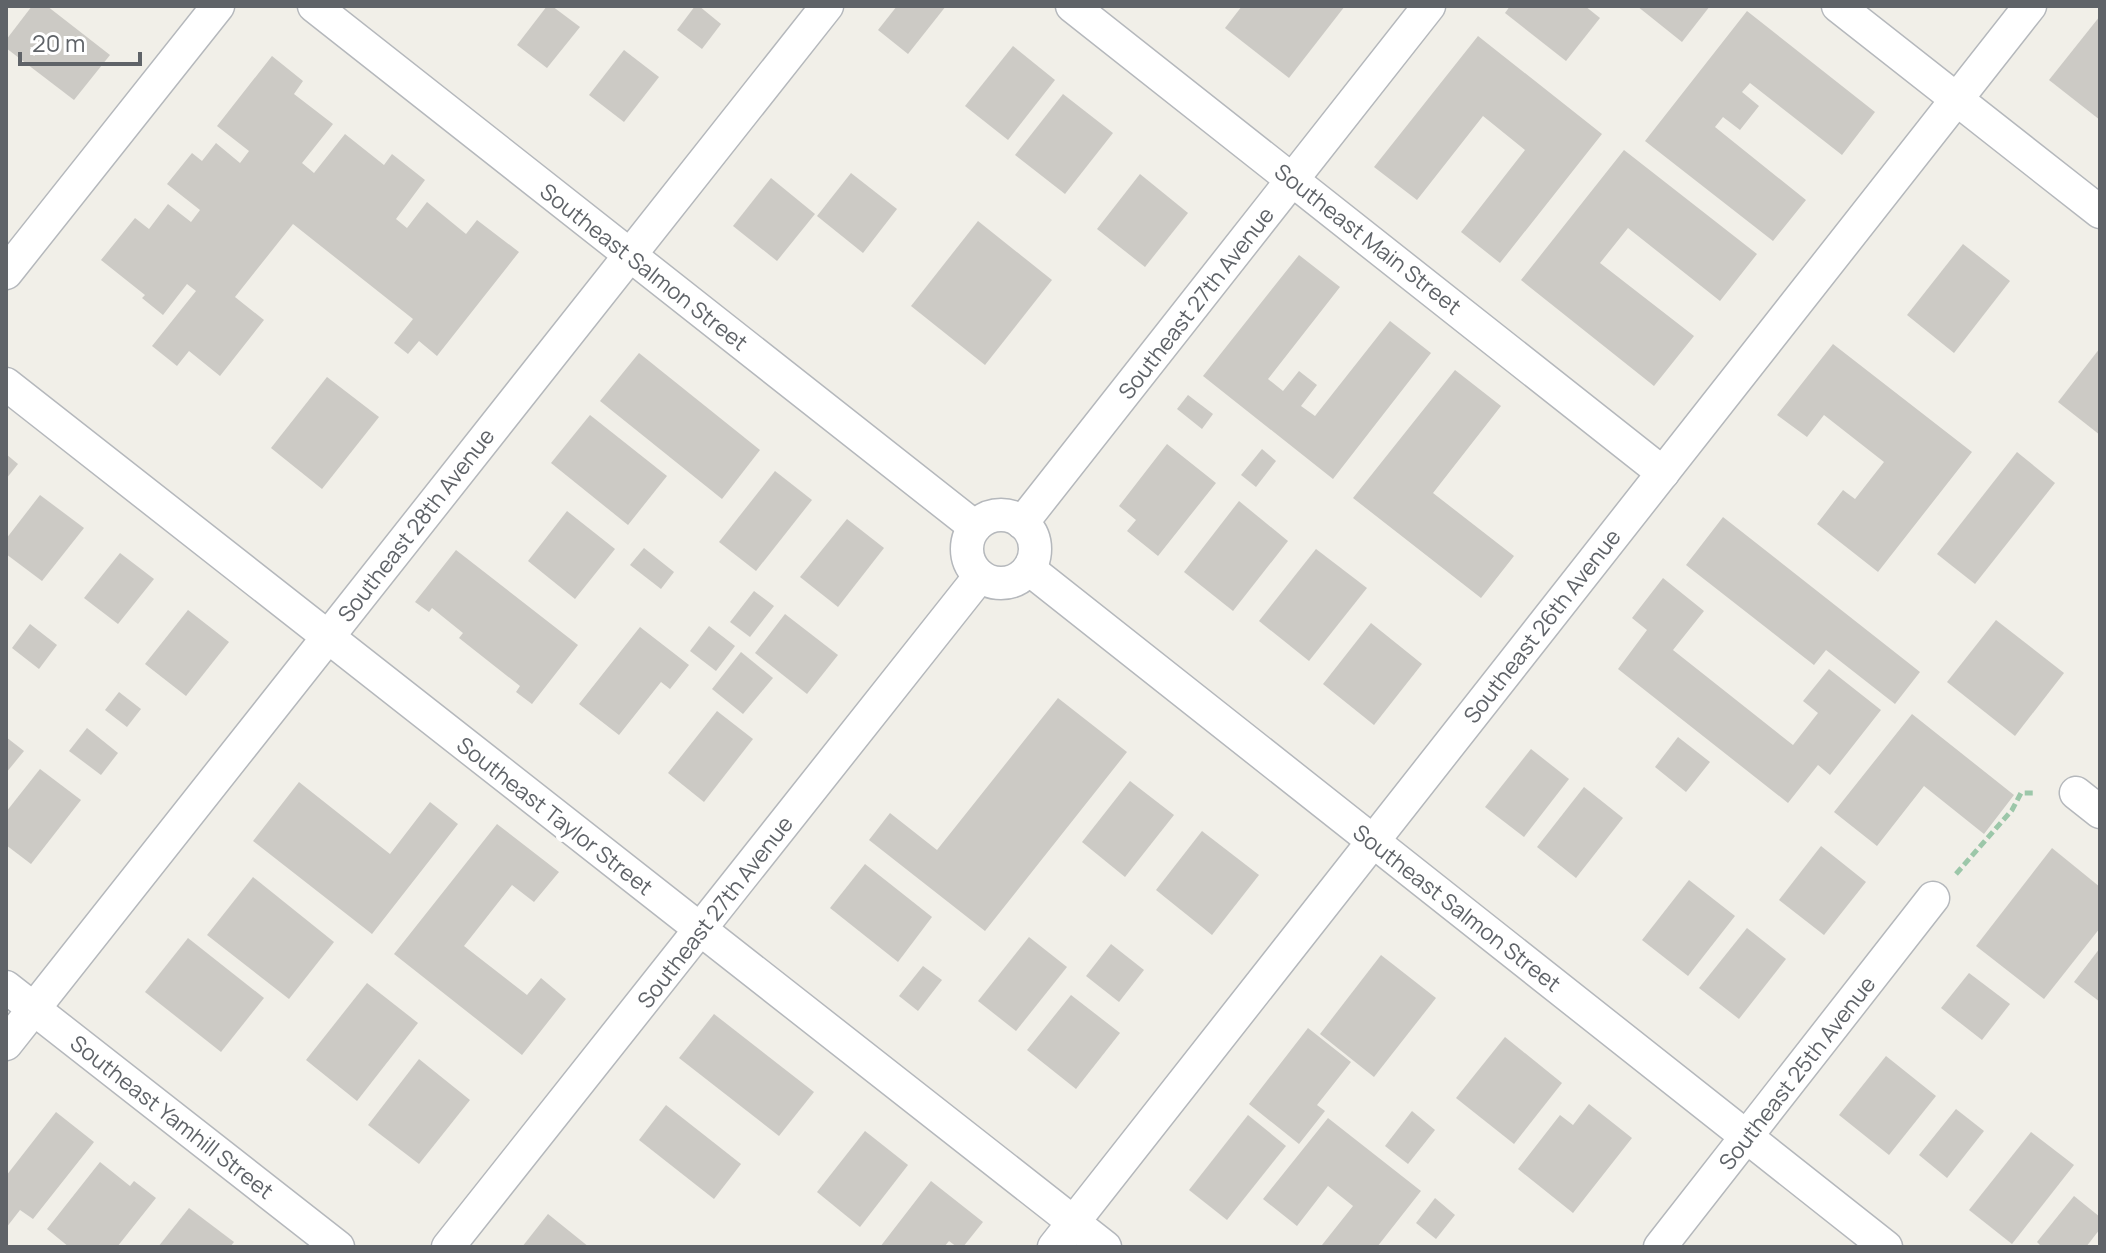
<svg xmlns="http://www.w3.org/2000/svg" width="2106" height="1253" font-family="Manrope,sans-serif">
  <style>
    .building { fill: #cccac5 }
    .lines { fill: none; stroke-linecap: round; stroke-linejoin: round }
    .minor-casing { stroke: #b5b8bc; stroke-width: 35 }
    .path { stroke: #9cc7a9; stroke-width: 5; stroke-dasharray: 8 4; stroke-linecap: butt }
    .minor { stroke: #fff; stroke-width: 32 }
    .labels { text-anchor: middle; stroke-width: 8; stroke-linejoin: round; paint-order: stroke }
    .street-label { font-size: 22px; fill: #5f6368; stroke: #fff }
  </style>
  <rect width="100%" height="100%" fill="#f1efe8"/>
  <g class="building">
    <path d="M32,6H47L110,55L74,100L6,48V40Z"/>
    <path d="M547,6H552L580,27L547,68L517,45Z"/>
    <path d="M695,6H699L721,24L702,49L677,30Z"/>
    <path d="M897,6H946L908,54L878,30Z"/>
    <path d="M1242,6H1345L1289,78L1225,28Z"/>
    <path d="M1510,6H1585L1600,18L1566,61L1505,13Z"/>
    <path d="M1637,6H1710L1682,42Z"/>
    <path d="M1747,11L1875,112L1842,155L1750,83L1742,92L1759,106L1740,130L1723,117L1715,127L1806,200L1773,241L1645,141Z"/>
    <path d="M2100,16V120L2049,80Z"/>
    <path d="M1478,36L1602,134L1500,263L1461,232L1525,150L1483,116L1417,200L1374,167Z"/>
    <path d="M1013,46L1055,80L1008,140L965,106Z"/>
    <path d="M624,50L659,77L624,122L589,95Z"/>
    <path d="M272,56L303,81L294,94L333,124L302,163L314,173L345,134L384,165L392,154L425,180L396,219L407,228L427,202L466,234L477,220L519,252L437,356L419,341L408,354L394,343L413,319L293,224L235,297L264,320L220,376L189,351L177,366L152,346L196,291L187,284L163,315L142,298L145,295L101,260L135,218L149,229L168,204L191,222L200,210L167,184L192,153L202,161L216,143L240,163L249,151L217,126Z"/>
    <path d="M1063,94L1113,133L1065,194L1015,155Z"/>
    <path d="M1624,150L1757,254L1720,301L1628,228L1600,263L1694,336L1654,386L1521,280Z"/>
    <path d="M851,173L897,209L863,253L817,216Z"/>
    <path d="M1140,174L1188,213L1145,267L1097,229Z"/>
    <path d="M771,178L815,214L777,261L733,226Z"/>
    <path d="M978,221L1052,280L985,365L911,306Z"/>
    <path d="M1963,244L2010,281L1954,353L1907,315Z"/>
    <path d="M1299,255L1340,287L1268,379L1283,391L1299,371L1317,385L1301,406L1315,416L1390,321L1431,353L1333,479L1203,376Z"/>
    <path d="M1833,344L1972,452L1878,572L1817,524L1843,490L1855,499L1884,462L1824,415L1807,437L1777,415Z"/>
    <path d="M2100,348V435L2058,402Z"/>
    <path d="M639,353L760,450L722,499L600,401Z"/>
    <path d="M1455,370L1501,406L1433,493L1514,556L1481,598L1353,498Z"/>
    <path d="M327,377L379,417L322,489L271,448Z"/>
    <path d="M1188,395L1213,414L1202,429L1177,409Z"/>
    <path d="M590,415L667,476L628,525L551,463Z"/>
    <path d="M1167,444L1216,483L1158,556L1127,531L1136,520L1119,506Z"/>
    <path d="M1262,449L1276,461L1256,487L1241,475Z"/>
    <path d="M2017,452L2055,483L1975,584L1937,554Z"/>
    <path d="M6,454L18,464L6,479Z"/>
    <path d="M775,471L812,500L756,571L719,542Z"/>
    <path d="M40,495L84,528L42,581L6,554V539Z"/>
    <path d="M1239,501L1288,541L1233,611L1184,572Z"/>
    <path d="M567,511L615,549L575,599L528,561Z"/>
    <path d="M1723,517L1920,672L1895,704L1826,650L1814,665L1686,565Z"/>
    <path d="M847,519L884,548L838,607L800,577Z"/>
    <path d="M644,548L674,572L661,589L630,565Z"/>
    <path d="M1316,549L1367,588L1309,661L1259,621Z"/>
    <path d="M456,550L578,645L532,704L516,692L520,686L459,638L463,633L432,608L429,612L415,602Z"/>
    <path d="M120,553L154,579L118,624L84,598Z"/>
    <path d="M1663,578L1704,611L1673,650L1793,745L1818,713L1803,701L1829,669L1881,710L1830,775L1818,765L1788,803L1618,669L1647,630L1632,618Z"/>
    <path d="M754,591L774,606L750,637L730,622Z"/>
    <path d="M188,610L229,642L186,696L145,664Z"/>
    <path d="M785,614L838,655L807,694L755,653Z"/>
    <path d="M1996,620L2064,673L2015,736L1947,682Z"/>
    <path d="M1371,623L1422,664L1374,725L1323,684Z"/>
    <path d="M30,624L57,645L39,669L12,648Z"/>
    <path d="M709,626L735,646L716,671L690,651Z"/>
    <path d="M640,627L689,665L670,689L661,682L619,735L579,704Z"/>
    <path d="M741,652L773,678L743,714L712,689Z"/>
    <path d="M119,692L141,709L127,727L105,710Z"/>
    <path d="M1058,698L1127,752L985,931L869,840L890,813L937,850Z"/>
    <path d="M717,711L753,739L704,802L668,773Z"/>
    <path d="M1912,714L2014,795L1984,834L1924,786L1877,846L1834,812Z"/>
    <path d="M87,728L118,753L101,775L69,751Z"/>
    <path d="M6,737L24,751L6,773Z"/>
    <path d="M1678,737L1710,762L1686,792L1655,767Z"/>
    <path d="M1531,749L1569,779L1524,837L1485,807Z"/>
    <path d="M40,769L81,800L31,864L6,845V812Z"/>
    <path d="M1130,781L1174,815L1125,877L1082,842Z"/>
    <path d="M299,782L390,854L430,802L458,824L372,934L253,841Z"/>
    <path d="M1584,787L1623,818L1576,878L1537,847Z"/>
    <path d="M497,824L559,872L534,902L512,885L464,946L527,995L541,978L566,999L522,1055L394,954Z"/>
    <path d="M1202,831L1259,875L1212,935L1156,890Z"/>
    <path d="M1821,846L1866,882L1824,935L1779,900Z"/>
    <path d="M2052,848L2100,887V928L2044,999L1976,946Z"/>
    <path d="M865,864L932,917L898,962L830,908Z"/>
    <path d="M253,877L334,942L289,999L207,935Z"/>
    <path d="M1689,880L1735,916L1688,976L1642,940Z"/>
    <path d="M1747,928L1786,959L1739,1019L1699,988Z"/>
    <path d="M1029,937L1067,967L1016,1031L978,1001Z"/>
    <path d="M188,938L264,998L221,1052L145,992Z"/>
    <path d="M1111,944L1144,970L1119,1002L1086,976Z"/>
    <path d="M2100,948V1002L2074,982Z"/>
    <path d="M1381,955L1436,998L1374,1077L1320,1034Z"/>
    <path d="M923,966L942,980L918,1011L899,996Z"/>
    <path d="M1969,973L2010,1004L1982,1040L1941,1008Z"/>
    <path d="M367,983L418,1023L357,1101L306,1060Z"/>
    <path d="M1071,995L1120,1033L1076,1089L1027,1050Z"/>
    <path d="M714,1014L814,1092L779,1136L679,1058Z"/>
    <path d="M1308,1028L1351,1062L1317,1105L1325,1111L1299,1144L1249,1104Z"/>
    <path d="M1505,1037L1562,1083L1514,1144L1456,1098Z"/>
    <path d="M1886,1056L1936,1096L1889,1155L1839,1115Z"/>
    <path d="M419,1059L470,1100L419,1164L368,1125Z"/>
    <path d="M1589,1104L1632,1138L1573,1213L1518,1169L1560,1115L1573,1125Z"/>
    <path d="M666,1105L741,1164L714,1199L639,1140Z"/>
    <path d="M1956,1109L1984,1131L1947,1178L1919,1155Z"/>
    <path d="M1412,1111L1435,1130L1408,1164L1385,1146Z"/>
    <path d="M56,1112L94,1142L33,1219L20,1210L6,1228V1176Z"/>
    <path d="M1248,1115L1286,1146L1227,1220L1189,1190Z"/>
    <path d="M1328,1118L1421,1191L1377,1247H1325L1322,1245L1353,1206L1328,1186L1297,1226L1263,1199Z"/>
    <path d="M865,1131L908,1165L860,1227L817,1192Z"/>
    <path d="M2031,1132L2074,1165L2012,1244L1969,1210Z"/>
    <path d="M100,1162L130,1186L134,1181L156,1198L117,1247H69L47,1229Z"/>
    <path d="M931,1181L983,1222L963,1247H957L949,1241L944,1247H880Z"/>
    <path d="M2074,1196L2100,1217V1229L2086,1247H2042L2037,1242Z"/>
    <path d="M1435,1198L1455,1215L1436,1239L1416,1223Z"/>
    <path d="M189,1208L234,1242L230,1247H158Z"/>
    <path d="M548,1214L589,1247H522Z"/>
  </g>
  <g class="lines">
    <defs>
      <g id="minor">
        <path d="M314,6L975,527"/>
        <path d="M1072,6L1663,473"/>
        <path d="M1838,6L2100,212"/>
        <path d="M6,273L218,6"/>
        <path d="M6,384L1105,1247"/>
        <circle cx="1001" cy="549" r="34"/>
        <path d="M1022,523L1429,6"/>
        <path d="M1029,569L1886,1247"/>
        <path d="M2076,793L2100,812"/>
        <path d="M6,987L338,1247"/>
        <path d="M6,1044L827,6"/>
        <path d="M448,1247L980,576"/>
        <path d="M1054,1247L2030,6"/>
        <path d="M1660,1247L1933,898"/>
      </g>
    </defs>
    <use href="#minor" class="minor-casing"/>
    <path class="path" d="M1956,874L2012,810L2021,793H2036"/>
    <use href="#minor" class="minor"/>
  </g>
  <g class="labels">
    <g class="street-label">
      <text transform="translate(1368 239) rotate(38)" y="8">Southeast Main Street</text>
      <text transform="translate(644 267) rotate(38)" y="8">Southeast Salmon Street</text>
      <text transform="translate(1196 303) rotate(-52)" y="8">Southeast 27th Avenue</text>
      <text transform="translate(416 525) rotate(-52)" y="8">Southeast 28th Avenue</text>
      <text transform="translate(1542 626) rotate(-52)" y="8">Southeast 26th Avenue</text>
      <text transform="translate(555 816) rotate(38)" y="8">Southeast Taylor Street</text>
      <text transform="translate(1457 908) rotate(38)" y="8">Southeast Salmon Street</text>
      <text transform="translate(715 912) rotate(-52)" y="8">Southeast 27th Avenue</text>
      <text transform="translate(1797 1073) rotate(-52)" y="8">Southeast 25th Avenue</text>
      <text transform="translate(172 1117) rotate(38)" y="8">Southeast Yamhill Street</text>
    </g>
  </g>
  <rect width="2106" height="1253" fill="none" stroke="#5f6368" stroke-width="16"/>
  <path d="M20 52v12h120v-12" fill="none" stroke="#5f6368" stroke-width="4"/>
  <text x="32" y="52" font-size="24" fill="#5f6368" stroke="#ffffff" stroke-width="6" paint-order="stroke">20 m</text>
</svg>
